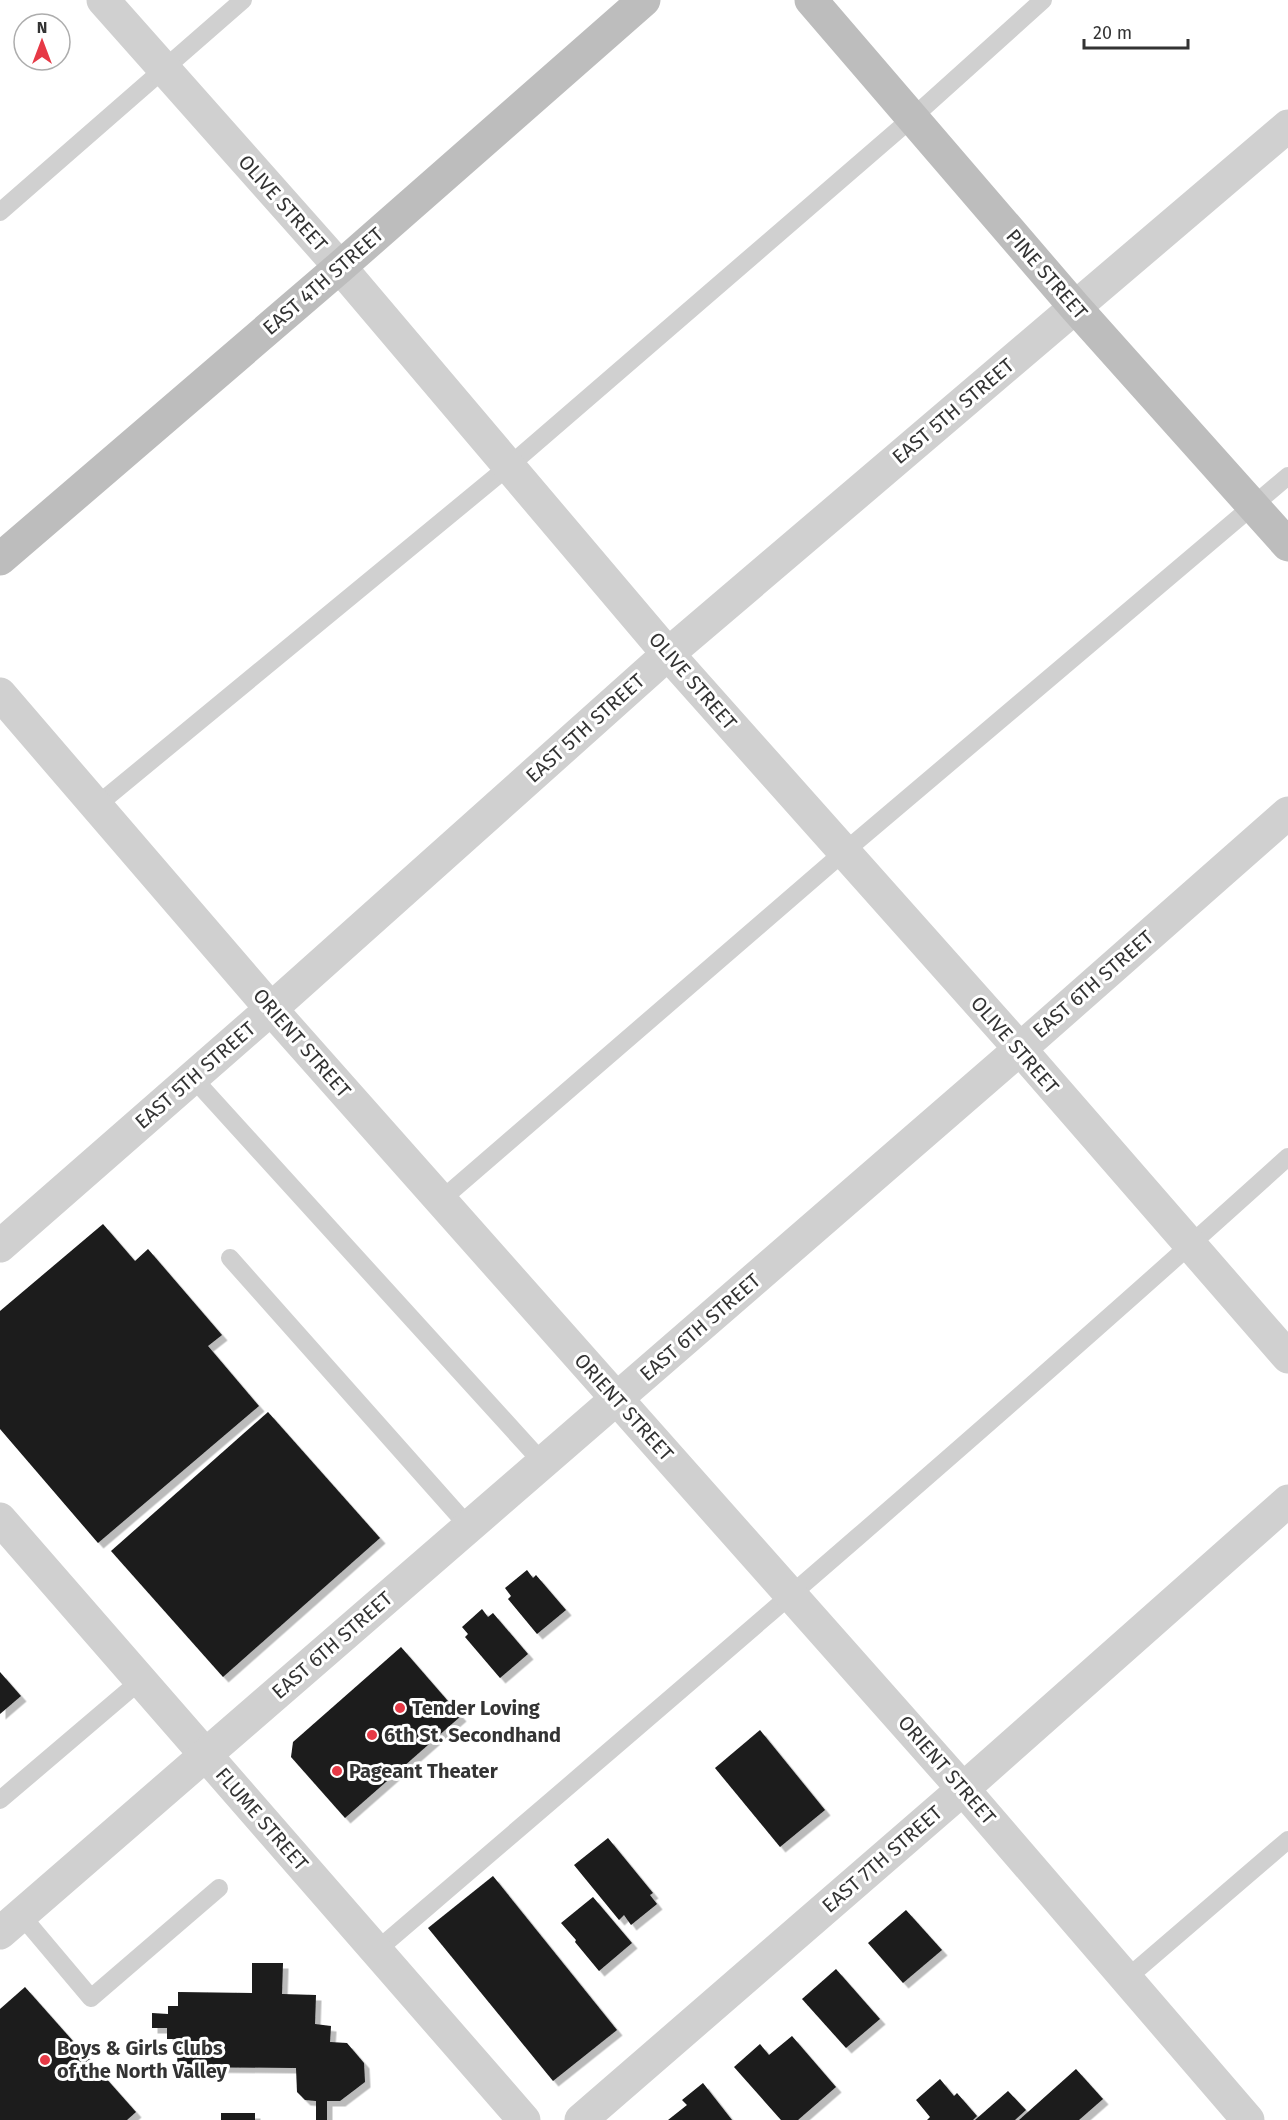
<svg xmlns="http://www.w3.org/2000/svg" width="1288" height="2120" font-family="'Fira Sans',sans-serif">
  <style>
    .building { fill: #1a1a1a; filter: url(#shadow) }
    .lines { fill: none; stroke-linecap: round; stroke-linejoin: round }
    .lane { stroke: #d0d0d0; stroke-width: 18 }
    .street { stroke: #d0d0d0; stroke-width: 33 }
    .secondary { stroke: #bdbdbd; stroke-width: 33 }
    .poi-dot { fill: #e63946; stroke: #fff; stroke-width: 2 }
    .labels { text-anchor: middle; stroke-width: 6; stroke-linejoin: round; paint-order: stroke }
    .street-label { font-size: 20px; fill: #333; stroke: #fff }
    .poi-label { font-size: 20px; font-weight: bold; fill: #333; stroke: #fff; text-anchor: start }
  </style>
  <defs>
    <filter id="shadow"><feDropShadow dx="5.5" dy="5.5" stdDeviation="0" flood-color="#0004"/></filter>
  </defs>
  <rect width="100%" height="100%" fill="#fff"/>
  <g class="building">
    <path d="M103,1224L135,1261L148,1249L222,1335L208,1346L259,1406L98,1543L0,1429V1311Z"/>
    <path d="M268,1412L380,1538L223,1677L111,1551Z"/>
    <path d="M527,1570L533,1578L536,1575L566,1610L537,1634L508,1599L511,1596L505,1588Z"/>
    <path d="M482,1609L488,1617L493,1613L528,1654L500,1678L465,1637L468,1634L462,1627Z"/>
    <path d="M401,1647L461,1716L345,1818L291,1757L293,1742Z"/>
    <path d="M0,1672L21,1696L0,1714Z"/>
    <path d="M760,1730L825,1810L780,1847L715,1768Z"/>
    <path d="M608,1838L653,1893L650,1895L657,1904L631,1925L624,1915L619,1920L574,1865Z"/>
    <path d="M493,1876L617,2030L553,2081L428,1928Z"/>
    <path d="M593,1897L632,1943L599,1971L575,1942L576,1940L561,1923Z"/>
    <path d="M906,1910L942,1950L903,1983L868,1943Z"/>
    <path d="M252,1963H283L282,1994L316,1995L315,2024L331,2026L330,2042L347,2043L364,2063L365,2082L340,2101H327V2120H316V2101L305,2100L297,2092L296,2068L177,2067L178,2039H167V2028H152V2013L168,2014V2006H178V1992L252,1993Z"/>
    <path d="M836,1969L880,2019L846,2048L802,1999Z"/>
    <path d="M25,1987L136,2112L127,2120H0V2009Z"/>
    <path d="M792,2036L836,2087L798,2120H781L734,2067L760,2044L769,2055Z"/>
    <path d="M1076,2069L1103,2099L1079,2120H1019Z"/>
    <path d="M940,2079L954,2096L957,2093L977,2116L973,2120H927L930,2117L916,2100Z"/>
    <path d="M703,2083L732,2120H668L687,2105L682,2100Z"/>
    <path d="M1008,2091L1026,2110L1015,2120H975Z"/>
    <rect x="221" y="2113" width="34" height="7"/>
  </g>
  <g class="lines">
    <g class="lane">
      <path d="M0,212L243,0"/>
      <path d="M96,806L509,466L912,118L1043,0"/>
      <path d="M193,1078L543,1463"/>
      <path d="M441,1200L844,852L1288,476"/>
      <path d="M230,1258L469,1527"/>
      <path d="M0,1800L141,1680"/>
      <path d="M21,1915L91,1998L219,1888"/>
      <path d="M376,1951C682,1689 989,1427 1288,1157"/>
      <path d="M1126,1979L1288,1840"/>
    </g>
    <g class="street">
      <path d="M103,0L340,267L668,654L1020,1049L1288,1357"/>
      <path d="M0,694L271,1009L963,1789L1248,2120"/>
      <path d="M0,1246L271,1009L668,654L1288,126"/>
      <path d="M0,1519L524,2120"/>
      <path d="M0,1933L1020,1049L1288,813"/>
      <path d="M581,2120L963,1789L1288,1501"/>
    </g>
    <g class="secondary">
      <path d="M811,0L1075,307L1288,545"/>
      <path d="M0,559L340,267L644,0"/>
    </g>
  </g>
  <g class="poi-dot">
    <circle cx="400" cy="1708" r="6"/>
    <circle cx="372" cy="1735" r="6"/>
    <circle cx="337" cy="1771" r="6"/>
    <circle cx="45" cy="2060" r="6"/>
  </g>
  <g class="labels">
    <g class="street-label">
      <text transform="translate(283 203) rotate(48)" y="7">OLIVE STREET</text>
      <text transform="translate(1047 274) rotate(49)" y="7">PINE STREET</text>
      <text transform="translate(323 281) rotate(-41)" y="7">EAST 4TH STREET</text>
      <text transform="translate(953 411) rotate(-40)" y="7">EAST 5TH STREET</text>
      <text transform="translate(693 681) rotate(49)" y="7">OLIVE STREET</text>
      <text transform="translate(585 728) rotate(-42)" y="7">EAST 5TH STREET</text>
      <text transform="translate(1093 984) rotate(-41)" y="7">EAST 6TH STREET</text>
      <text transform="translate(302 1043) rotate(49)" y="7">ORIENT STREET</text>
      <text transform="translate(1015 1045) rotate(49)" y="7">OLIVE STREET</text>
      <text transform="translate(195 1075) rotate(-41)" y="7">EAST 5TH STREET</text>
      <text transform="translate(700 1327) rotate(-41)" y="7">EAST 6TH STREET</text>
      <text transform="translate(624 1407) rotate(48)" y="7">ORIENT STREET</text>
      <text transform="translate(332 1645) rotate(-41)" y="7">EAST 6TH STREET</text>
      <text transform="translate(947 1770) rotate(49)" y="7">ORIENT STREET</text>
      <text transform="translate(262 1819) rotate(49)" y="7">FLUME STREET</text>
      <text transform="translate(882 1859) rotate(-41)" y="7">EAST 7TH STREET</text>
    </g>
    <g class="poi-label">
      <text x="412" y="1715">Tender Loving</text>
      <text x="384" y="1742">6th St. Secondhand</text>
      <text x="349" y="1778">Pageant Theater</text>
      <text x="57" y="2055">Boys &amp; Girls Clubs<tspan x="57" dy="23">of the North Valley</tspan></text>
    </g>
  </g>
  <g transform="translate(42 42)"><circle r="28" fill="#ffffff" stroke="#adadad" stroke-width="1.5"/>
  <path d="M0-4.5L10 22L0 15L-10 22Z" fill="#e63946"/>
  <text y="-9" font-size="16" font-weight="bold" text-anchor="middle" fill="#333333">N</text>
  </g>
  <path d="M1084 39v9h104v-9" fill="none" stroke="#333333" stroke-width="3"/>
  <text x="1093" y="39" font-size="18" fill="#333333" stroke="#ffffff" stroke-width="4.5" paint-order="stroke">20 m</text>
</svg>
